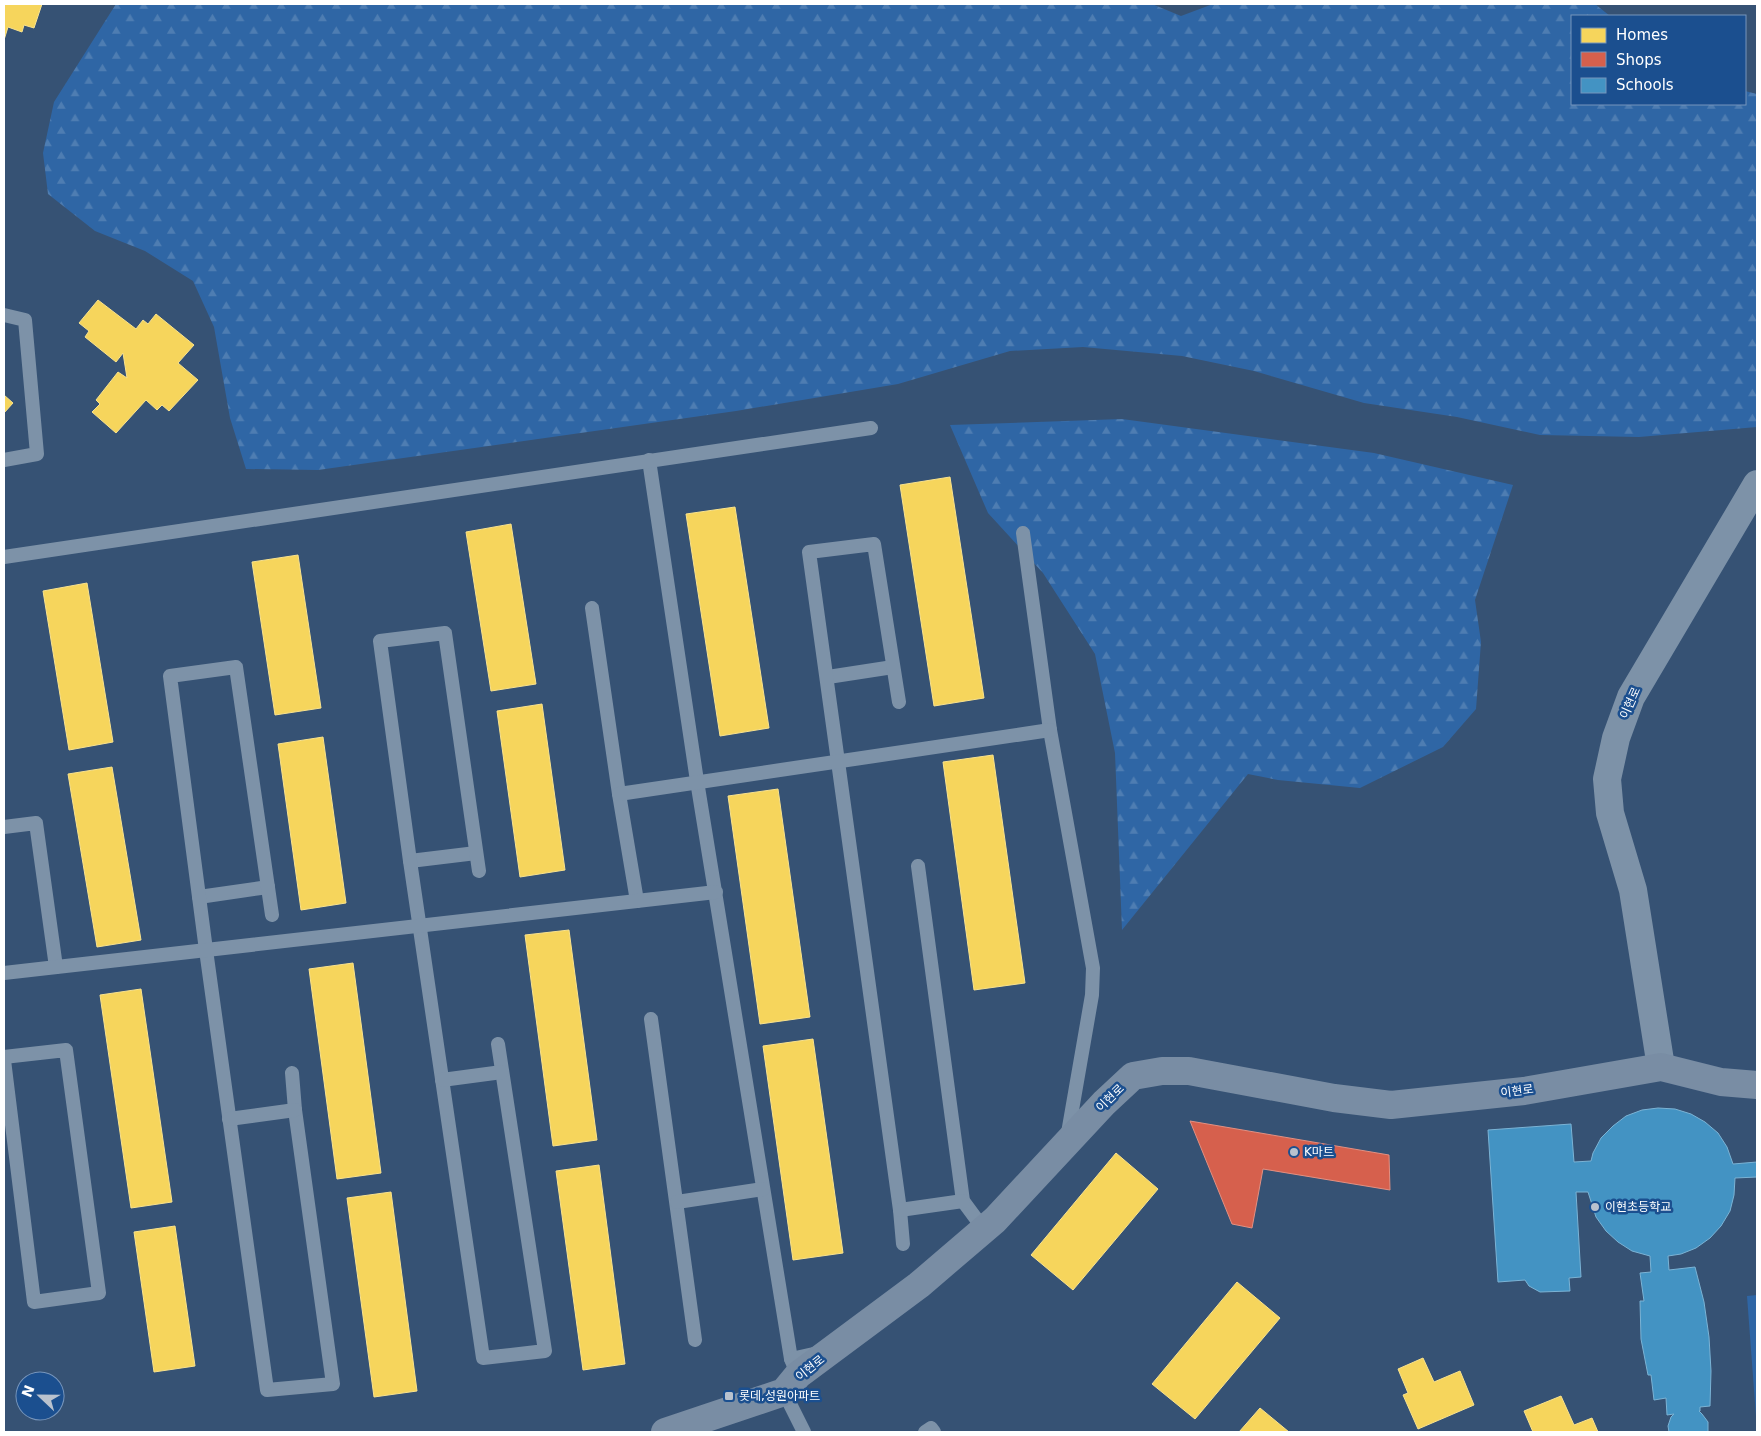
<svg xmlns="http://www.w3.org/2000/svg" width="1761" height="1436" font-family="'DejaVu Sans','Noto Sans KR',sans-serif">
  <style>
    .forest { fill: url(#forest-firs) }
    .pitch { fill: #2f66a5 }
    .homes { fill: #f6d55c; stroke: #f9e28d }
    .shops { fill: #d6604d; stroke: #e29082 }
    .schools { fill: #4393c3; stroke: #7bb3d5 }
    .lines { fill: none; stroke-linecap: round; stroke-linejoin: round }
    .lane { stroke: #7d92a8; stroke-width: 14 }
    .street { stroke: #7d92a8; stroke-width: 28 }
    .secondary { stroke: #798da4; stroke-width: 28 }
    .poi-dot { fill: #b9c2ce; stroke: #1b4f8f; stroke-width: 2 }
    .labels { text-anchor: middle; stroke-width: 5; stroke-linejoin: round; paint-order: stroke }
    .street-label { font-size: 12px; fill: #fff; stroke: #1b4f8f }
    .poi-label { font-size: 12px; fill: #fff; stroke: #1b4f8f; text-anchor: start }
  </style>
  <defs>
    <pattern id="forest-firs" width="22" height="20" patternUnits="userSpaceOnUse" patternTransform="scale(1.25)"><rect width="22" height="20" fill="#2f66a5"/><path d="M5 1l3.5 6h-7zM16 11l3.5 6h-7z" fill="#4e7db2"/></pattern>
  </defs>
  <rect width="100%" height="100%" fill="#365274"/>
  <g class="forest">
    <path d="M116,4H1152L1181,16L1213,4H1595L1610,16H1572V104H1745V91L1757,94V427L1639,437L1540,435L1457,417L1364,403L1254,371L1182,356L1083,347L1010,351L898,384L736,411L318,470L246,469L230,418L214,327L193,281L145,251L95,231L48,194L43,153L54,102Z"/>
    <path d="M1122,419L1374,453L1513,485L1475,600L1481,642L1476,709L1443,747L1360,788L1278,780L1248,774L1122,930L1115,753L1095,654L1043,573L988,513L950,425Z"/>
  </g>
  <path class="pitch" d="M1757,1295V1430L1747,1296Z"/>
  <g class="homes">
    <path d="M4,4H42L34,28L24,25L22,32L8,27L4,40Z"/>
    <path d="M98,300L136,329L143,320L148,324L156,314L194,345L178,363L198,380L169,411L162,405L157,410L146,400L116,433L92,412L100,404L96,400L118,372L127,378L123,353L116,362L85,337L89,331L79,323Z"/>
    <path d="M4,395L13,403L4,413Z"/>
    <path d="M950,477L984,698L934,706L900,485Z"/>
    <path d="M735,507L769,728L720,736L686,514Z"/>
    <path d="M511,524L536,684L491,691L466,532Z"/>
    <path d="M298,555L321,708L275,715L252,562Z"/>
    <path d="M87,583L113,742L69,750L43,591Z"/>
    <path d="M542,704L565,870L520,877L497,711Z"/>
    <path d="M323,737L346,903L301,910L278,744Z"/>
    <path d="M993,755L1025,983L974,990L943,762Z"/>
    <path d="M112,767L141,940L97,947L68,774Z"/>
    <path d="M778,789L810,1017L760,1024L728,796Z"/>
    <path d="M569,930L597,1140L553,1146L525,935Z"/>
    <path d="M353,963L381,1173L337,1179L309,969Z"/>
    <path d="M141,989L172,1202L131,1208L100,995Z"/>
    <path d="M813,1039L843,1253L793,1260L763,1046Z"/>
    <path d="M1116,1153L1158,1189L1073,1290L1031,1255Z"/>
    <path d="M599,1165L625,1364L583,1370L556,1171Z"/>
    <path d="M391,1192L417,1391L374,1397L347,1198Z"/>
    <path d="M175,1226L195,1366L154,1372L134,1232Z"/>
    <path d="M1237,1282L1280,1318L1195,1419L1152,1384Z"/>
    <path d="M1423,1358L1434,1382L1460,1371L1474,1405L1418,1429L1403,1395L1408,1393L1398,1369Z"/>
    <path d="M1561,1396L1574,1425L1592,1418L1598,1432H1533L1524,1411Z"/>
    <path d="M1260,1408L1289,1432H1239Z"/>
  </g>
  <path class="shops" d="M1190,1121L1389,1155L1390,1190L1263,1169L1252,1228L1232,1224Z"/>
  <path class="schools" d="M1658,1108L1675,1109L1691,1114L1705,1122L1718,1133L1727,1147L1733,1164L1757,1162V1177L1735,1178L1734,1195L1730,1211L1721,1226L1710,1238L1696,1248L1681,1254L1668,1256L1669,1270L1695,1267L1704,1302L1709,1337L1711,1371L1710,1406L1700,1407V1411H1699L1702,1414L1708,1422V1432H1669L1668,1426L1671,1417L1674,1414L1667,1415L1666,1398L1654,1400L1651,1375H1648L1641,1339L1640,1301H1644L1640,1273L1651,1272L1650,1256L1632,1251L1618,1242L1606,1231L1596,1217L1588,1192H1576L1581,1277L1569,1278L1570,1291L1540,1292L1529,1286L1525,1280L1498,1282L1488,1130L1571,1124L1574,1162L1591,1161L1593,1153L1601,1138L1613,1126L1626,1116L1642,1110Z"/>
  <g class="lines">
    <g class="lane">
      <path d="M4,315L25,320L37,454L4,460"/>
      <path d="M649,460L697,781L791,1359L794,1366"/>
      <path d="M1023,533L1050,730L1093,968L1092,995L1068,1133L1066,1135"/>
      <path d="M4,557L871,428"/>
      <path d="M592,608L619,794L637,901"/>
      <path d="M828,677L893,667"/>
      <path d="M899,702L874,544L809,552L900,1210L903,1244"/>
      <path d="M619,794L1050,730"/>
      <path d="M4,827L36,823L56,967"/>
      <path d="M410,861L476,853"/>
      <path d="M918,866L963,1201L980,1224"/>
      <path d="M479,871L445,633L380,641L410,861L483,1358L545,1351L498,1044"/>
      <path d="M199,897L268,887"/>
      <path d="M272,915L236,667L170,676L206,950L267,1390L333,1384L295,1110L292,1073"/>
      <path d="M4,973L716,892"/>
      <path d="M651,1019L695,1340"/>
      <path d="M4,1057L66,1050L99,1293L34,1302L4,1060"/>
      <path d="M442,1080L502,1072"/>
      <path d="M229,1119L295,1110"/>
      <path d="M677,1202L763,1189"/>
      <path d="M900,1210L963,1201"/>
      <path d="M791,1359L818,1353"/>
      <path d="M784,1392L804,1432"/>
      <path d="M925,1432L931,1428L934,1432"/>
    </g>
    <path class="street" d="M1661,1067L1633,890L1610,813L1607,779L1616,738L1631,697L1757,484"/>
    <path class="secondary" d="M665,1432L784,1392L798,1375L919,1285L995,1220L1104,1103L1133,1076L1162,1071H1189L1334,1098L1391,1105L1524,1091L1661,1067L1721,1082L1757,1085"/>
  </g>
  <g class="poi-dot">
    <circle cx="1294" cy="1152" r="5"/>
    <circle cx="1595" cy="1207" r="5"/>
    <rect x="724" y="1391" width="10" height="10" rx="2.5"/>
  </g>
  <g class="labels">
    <g class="street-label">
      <text transform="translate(1630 703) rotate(-66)" y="4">이현로</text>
      <text transform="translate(1517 1091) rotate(-7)" y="4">이현로</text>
      <text transform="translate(1110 1098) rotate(-44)" y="4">이현로</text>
      <text transform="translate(810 1368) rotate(-39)" y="4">이현로</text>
    </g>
    <g class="poi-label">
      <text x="1304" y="1156">K마트</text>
      <text x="1605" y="1211">이현초등학교</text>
      <text x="739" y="1400">롯데,성원아파트</text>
    </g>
  </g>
  <rect width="1761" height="1436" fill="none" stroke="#ffffff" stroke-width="10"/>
  <rect x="1571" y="15" width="175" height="90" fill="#1b4f8f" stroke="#7695bc"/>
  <rect x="1581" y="28" width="25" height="15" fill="#f6d55c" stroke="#7695bc"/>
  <text x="1616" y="40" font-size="15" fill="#ffffff">Homes</text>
  <rect x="1581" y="52" width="25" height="15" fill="#d6604d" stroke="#7695bc"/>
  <text x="1616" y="65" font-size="15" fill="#ffffff">Shops</text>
  <rect x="1581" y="78" width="25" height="15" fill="#4393c3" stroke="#7695bc"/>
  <text x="1616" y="90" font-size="15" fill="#ffffff">Schools</text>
  <g transform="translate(40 1396) rotate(292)"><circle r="24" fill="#1b4f8f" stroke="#7695bc"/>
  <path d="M0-4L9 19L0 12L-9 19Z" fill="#b9c2ce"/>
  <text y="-8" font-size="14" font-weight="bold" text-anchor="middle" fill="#ffffff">N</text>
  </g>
</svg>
